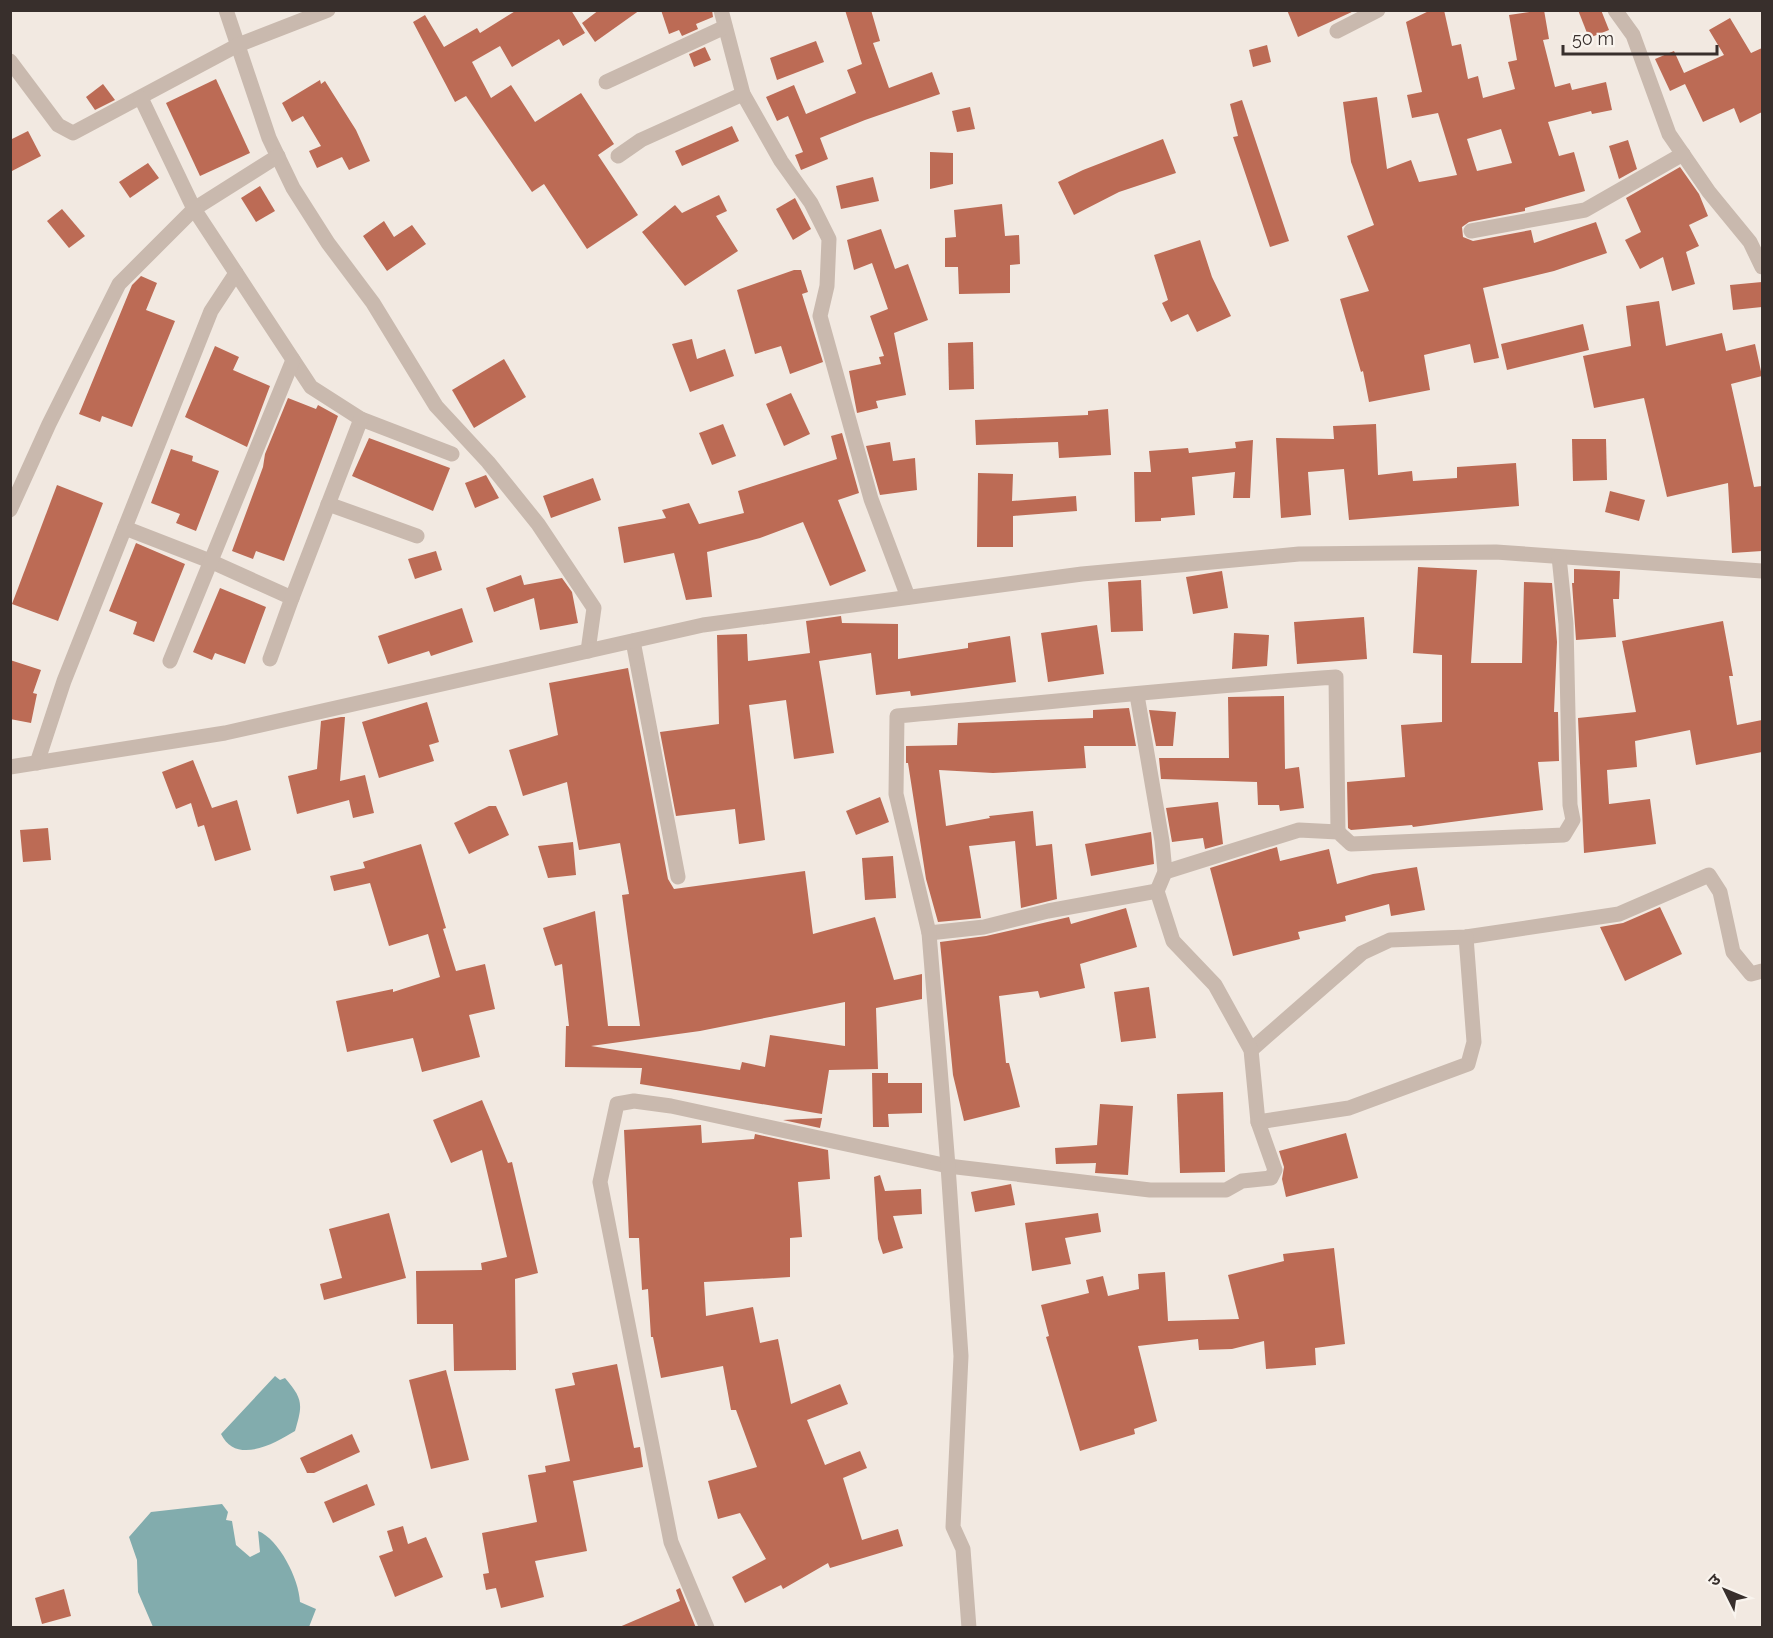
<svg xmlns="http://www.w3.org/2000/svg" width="1773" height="1638" font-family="Raleway,'Noto Sans Devanagari',sans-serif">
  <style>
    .water { fill: #82acad }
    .building { fill: #bc6b55; fill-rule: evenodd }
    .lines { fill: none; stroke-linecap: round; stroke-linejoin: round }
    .minor { stroke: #c9b9ae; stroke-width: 15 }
  </style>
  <rect width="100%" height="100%" fill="#f2e9e1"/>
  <g class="water">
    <path d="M275,1376L280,1380L285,1378C303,1399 303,1404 295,1431C274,1444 236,1465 221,1434Z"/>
    <path d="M222,1504L228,1512L226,1520L232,1521L236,1545L250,1557L260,1552L258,1531C279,1539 299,1579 300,1602L316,1609L309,1627H153L138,1592L137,1560L129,1537L151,1512Z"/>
  </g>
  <g class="building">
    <path d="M517,10H571L585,33L563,46L559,39L512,67L500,46L472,62L491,98L511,85L535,122L581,93L614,144L598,155L638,215L587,249L544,184L532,192L466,96L455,102L413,22L425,15L444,47L477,28L480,33Z"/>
    <path d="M599,10H640L595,42L582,23Z"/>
    <path d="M661,10H712L713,17L696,24L698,29L682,36L679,30L669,34Z"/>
    <path d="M845,10H871L880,41L873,43L889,88L932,72L940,94L865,120L820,138L828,159L801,170L795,155L803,152L788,116L777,121L766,97L794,85L806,114L856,93L847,70L862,64Z"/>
    <path d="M1287,10H1356L1298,37Z"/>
    <path d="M1431,10H1444L1452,46L1461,44L1468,79L1478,76L1483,98L1515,89L1508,62L1517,60L1509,15L1544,10L1549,39L1543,40L1555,87L1570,83L1572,90L1606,82L1612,110L1592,114L1591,111L1548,122L1559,156L1574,152L1585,191L1525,208V211L1469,222L1462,227L1463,237L1473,241L1531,230L1534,243L1596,222L1607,253L1554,271L1483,288L1499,358L1474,363L1470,344L1424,355L1430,390L1369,402L1363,371L1361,372L1340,299L1369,291L1347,236L1374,225L1351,162L1343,102L1377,97L1387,169L1411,160L1419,182L1457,175L1438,113L1412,118L1407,95L1422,92L1406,22ZM1501,129L1512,163L1477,171L1467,139Z"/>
    <path d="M1578,10H1601L1609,30L1589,38Z"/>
    <path d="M1730,18L1751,53L1762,48V112L1740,123L1734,108L1703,122L1685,84L1670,91L1655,59L1674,51L1684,73L1724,55L1709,30Z"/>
    <path d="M816,41L824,62L777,80L770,58Z"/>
    <path d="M1267,45L1271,62L1253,67L1249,50Z"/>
    <path d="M705,47L711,60L694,67L689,54Z"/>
    <path d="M216,79L250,153L200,176L166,103Z"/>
    <path d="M320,80L321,84L325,81L356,130L370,161L349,170L342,157L317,168L309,151L321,146L303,116L292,122L282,103Z"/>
    <path d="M103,84L115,100L95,110L86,97Z"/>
    <path d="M1242,100L1289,241L1270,247L1233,137L1238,136L1230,104Z"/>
    <path d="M970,107L975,129L957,132L952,111Z"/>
    <path d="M732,126L739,141L682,166L675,151Z"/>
    <path d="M28,131L41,156L10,172V140Z"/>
    <path d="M1163,139L1176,173L1119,192L1074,215L1058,182L1083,170Z"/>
    <path d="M1628,140L1637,169L1619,179L1609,146Z"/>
    <path d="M930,152L953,153V184L930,189Z"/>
    <path d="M148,163L159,178L130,198L119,182Z"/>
    <path d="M1680,167L1699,194L1708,216L1689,225L1699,246L1686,252L1695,284L1672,291L1663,257L1640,269L1625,240L1641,232L1626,198Z"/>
    <path d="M873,177L879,201L841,209L836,186Z"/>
    <path d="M260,186L275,211L256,222L241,198Z"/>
    <path d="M719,195L727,211L716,216L738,251L685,286L642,232L675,205L682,213Z"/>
    <path d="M795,198L811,229L793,240L776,209Z"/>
    <path d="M1002,204L1005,236L1019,235L1020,264L1010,265V293L959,294L958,267H945V238L956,237L954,210Z"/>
    <path d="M62,209L85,236L69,248L47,221Z"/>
    <path d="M384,221L394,237L412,225L426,244L387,271L363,236Z"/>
    <path d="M881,229L895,269L908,264L928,320L894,333L906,395L876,401L878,408L857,413L849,371L881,364L879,357L884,356L870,316L888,309L872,263L854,270L847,240Z"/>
    <path d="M1200,240L1212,277L1231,316L1197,332L1188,314L1171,322L1162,303L1168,300L1154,255Z"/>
    <path d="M794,270H801L808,292L802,294L823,362L790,374L781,346L755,354L737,290Z"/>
    <path d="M141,276L157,283L146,310L175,321L132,427L102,416L100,422L79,414L132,285Z"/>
    <path d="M1762,282V307L1733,310L1730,285Z"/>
    <path d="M1659,301L1666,346L1722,333L1726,351L1755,344L1762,376L1731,384L1754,487L1762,486V551L1732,553L1728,483L1667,497L1644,398L1594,408L1583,356L1631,346L1626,306Z"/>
    <path d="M1583,324L1589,350L1507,370L1501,344Z"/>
    <path d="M692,339L697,359L725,349L734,376L690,392L672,344Z"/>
    <path d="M973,342L974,389L949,390L948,343Z"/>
    <path d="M215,346L239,357L233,370L270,386L247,447L185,417Z"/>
    <path d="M504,359L526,397L474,428L452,390Z"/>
    <path d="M791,393L810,434L784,446L766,404Z"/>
    <path d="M288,398L316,409L318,405L338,416L284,561L256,551L253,559L232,551L263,467L265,454Z"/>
    <path d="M1108,409L1111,455L1059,458L1058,442L976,445L975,420L1088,415V411Z"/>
    <path d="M723,424L736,456L712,465L699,433Z"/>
    <path d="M1376,424L1378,475L1412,471L1413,481L1457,478V467L1516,463L1519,506L1349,520L1344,469L1308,472L1311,515L1281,518L1276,438L1334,439L1333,426Z"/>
    <path d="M842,433L859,493L838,500L866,571L830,586L803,522L760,538L707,552L712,597L686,600L674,553L624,563L618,527L666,518L662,510L689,503L699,524L744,513L738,491L837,459L831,436Z"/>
    <path d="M369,438L450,468L433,511L352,476Z"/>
    <path d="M1572,439H1606L1607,480L1573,481Z"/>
    <path d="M1253,440L1250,498H1233L1235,472L1192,477L1195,515L1161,518V521L1135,522L1134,472H1151L1149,451L1188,448L1189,453L1236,448L1235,442Z"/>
    <path d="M890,442L893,461L915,458L917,490L880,495L866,446Z"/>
    <path d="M171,449L193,456L192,461L219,471L196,531L176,523L180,514L151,503Z"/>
    <path d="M978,473L1013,474L1012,501L1076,496L1077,511L1013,516V547H977Z"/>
    <path d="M486,475L499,498L475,508L465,483Z"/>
    <path d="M593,478L601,500L551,518L543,496Z"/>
    <path d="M57,485L103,503L58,621L12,604Z"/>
    <path d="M1610,491L1645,500L1639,521L1605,512Z"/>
    <path d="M136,543L185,564L154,642L133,634L137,622L109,611Z"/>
    <path d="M436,551L442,570L415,579L408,559Z"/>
    <path d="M1418,567L1477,570L1471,663H1522L1524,582L1552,583L1557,642L1554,712H1558L1559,761L1538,762L1543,810L1413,827L1412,825L1351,830L1348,828L1347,782L1405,777L1401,725L1442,722V655L1413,653Z"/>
    <path d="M1574,569L1620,571L1619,599H1613L1616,637L1576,640L1572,583H1574Z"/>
    <path d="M1222,571L1228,608L1193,614L1186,577Z"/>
    <path d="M521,575L524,585L562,578L572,592L578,623L540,630L534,598L494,612L486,588Z"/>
    <path d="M1141,580L1143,631L1111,632L1108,582Z"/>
    <path d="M220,588L266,607L245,664L215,653L212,660L193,652Z"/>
    <path d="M462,608L473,642L431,656L429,651L388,664L378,636Z"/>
    <path d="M841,616L842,623L898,624V659L968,648V643L1010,636L1016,682L911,696L910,691L876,695L871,653L819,661L834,753L794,759L786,700L749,705L765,840L739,844L735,809L676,816L660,732L719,724L717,635L747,634L748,661L810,653L806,621Z"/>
    <path d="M1364,617L1367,659L1297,664L1294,622Z"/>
    <path d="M1723,621L1733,676H1729L1737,725L1762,720V752L1696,765L1690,730L1635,741L1637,767L1607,770L1609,804L1650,799L1656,844L1584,853L1578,718L1636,712L1622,641Z"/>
    <path d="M1097,625L1104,674L1048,682L1041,633Z"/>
    <path d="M1234,633L1269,635L1267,666L1232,669Z"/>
    <path d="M10,660L41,670L33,693L37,694L31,723L10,719Z"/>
    <path d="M628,668L668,879L674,889L805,871L813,934L875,917L894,980L922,974V999L876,1008L878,1069L829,1070L822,1114L640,1084L642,1068L565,1067L566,1026H569L562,964L555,966L543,928L595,911L608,1026H640L622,895L629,894L620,843L579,850L567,782L523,796L509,750L558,735L549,683ZM845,1002V1046L770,1035L765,1067L742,1062L740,1070L591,1046L700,1031Z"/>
    <path d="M1284,696L1285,769L1299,767L1304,808L1280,811L1279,805H1258L1257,782L1161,779L1159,758H1229L1228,697Z"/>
    <path d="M427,702L439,742L429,745L434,761L379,778L362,722Z"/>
    <path d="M1129,708L1136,746H1084L1086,768L993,773L939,770L946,826L990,818L989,816L1033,811L1036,846L1052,844L1057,899L1021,908L1015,841L969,846L981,918L938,922L926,879L908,763H906V746L957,745L958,723L1093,718V710Z"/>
    <path d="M1149,710L1176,712L1173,746H1156Z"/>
    <path d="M341,717H345L340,781L365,775L374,813L353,818L349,800L297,814L288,776L317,769L321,721Z"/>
    <path d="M193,760L212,808L237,800L251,850L215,861L204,825L198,827L191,803L176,809L162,772Z"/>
    <path d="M880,797L889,822L856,835L846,811Z"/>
    <path d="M1218,802L1223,844L1205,849L1203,838L1172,842L1166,808Z"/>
    <path d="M489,806H496L509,835L469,854L454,823Z"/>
    <path d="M48,828L51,860L23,862L20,830Z"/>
    <path d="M1151,832L1154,864L1091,876L1085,844Z"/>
    <path d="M573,842L576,875L548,878L538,846Z"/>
    <path d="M421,844L446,928L443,929L456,971L485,964L495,1009L469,1015L480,1057L422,1072L413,1038L347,1052L336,1001L393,989V992L440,977L428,934L389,946L370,883L334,891L330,876L365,868L363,862Z"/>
    <path d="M1277,847L1280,861L1329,849L1337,884L1373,874L1417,867L1425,910L1391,916L1389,904L1345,916L1346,921L1298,932L1300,939L1233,956L1210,868Z"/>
    <path d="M893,856L896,898L865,900L862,858Z"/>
    <path d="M1660,907L1682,954L1625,981L1600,927L1623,923Z"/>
    <path d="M1126,908L1137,947L1080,964L1085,988L1040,998L1038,991L999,996L1006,1063H1009L1020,1107L964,1121L953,1075L940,942L986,936L1069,917L1071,924Z"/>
    <path d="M1149,987L1156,1038L1121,1042L1114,992Z"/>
    <path d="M872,1073H888V1083H922V1113L888,1114L889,1127H873Z"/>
    <path d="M1223,1092L1225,1172L1180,1173L1177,1094Z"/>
    <path d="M482,1100L508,1163L512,1162L538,1273L515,1279L516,1370L454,1371L453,1324H417L416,1271L482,1270L481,1263L507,1257L482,1150L451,1163L433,1120Z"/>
    <path d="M1100,1104L1133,1106L1128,1175L1095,1173L1096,1163L1056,1164L1055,1148L1097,1145Z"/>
    <path d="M822,1118L820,1128L783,1120Z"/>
    <path d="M701,1125L702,1143L754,1139L755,1134L828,1150L830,1179L798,1182L802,1237L790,1238V1277L704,1282L706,1316L753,1307L760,1343L778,1339L791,1404L840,1384L848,1404L807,1420L825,1465L860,1451L867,1468L843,1478L862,1540L898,1529L903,1546L830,1568L828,1563L783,1589L781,1585L745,1603L732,1577L766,1559L740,1513L718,1519L708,1481L757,1467L736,1410H731L723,1366L661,1378L653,1337H651L648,1289L642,1290L639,1238H629L624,1130Z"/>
    <path d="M1346,1133L1358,1178L1286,1197L1282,1179L1284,1167L1279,1151Z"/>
    <path d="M880,1175L885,1191L921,1189L922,1214L893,1216L903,1248L883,1254L878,1239L874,1177Z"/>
    <path d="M1011,1184L1015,1205L975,1212L971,1192Z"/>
    <path d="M389,1213L406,1278L324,1300L320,1284L342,1278L329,1229Z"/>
    <path d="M1098,1213L1101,1232L1065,1238L1071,1264L1032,1271L1025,1223Z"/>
    <path d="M1334,1248L1345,1344L1315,1348L1316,1365L1266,1369L1264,1341L1232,1349L1199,1350L1198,1339L1138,1346L1157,1421L1134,1429L1135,1434L1080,1451L1046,1337L1049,1336L1041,1305L1089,1293L1086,1280L1103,1276L1108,1296L1139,1289L1138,1274L1165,1272L1168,1321L1239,1319L1228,1275L1284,1261L1283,1254Z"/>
    <path d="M617,1364L634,1448L640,1447L643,1467L573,1481L587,1551L535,1561L544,1597L501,1608L496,1588L486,1590L483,1574L489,1573L482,1533L537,1522L528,1475L546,1472L545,1466L570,1461L555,1389L575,1385L572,1373Z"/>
    <path d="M446,1370L469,1460L431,1469L409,1380Z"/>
    <path d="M352,1434L360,1452L314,1473H307L300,1458Z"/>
    <path d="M367,1484L375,1505L333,1523L324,1502Z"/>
    <path d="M403,1526L408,1544L426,1537L443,1577L395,1597L379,1556L393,1551L387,1531Z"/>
    <path d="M680,1588L696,1628H617L680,1601L676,1590Z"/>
    <path d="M64,1589L71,1616L42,1624L35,1598Z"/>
  </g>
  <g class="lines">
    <g class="minor">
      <path d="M226,10L269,138L293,188L328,243L373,303L436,406L488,462L538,524L594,608L588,651"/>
      <path d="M721,10L743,94L781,161L811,203L829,239L827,286L820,316L871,499L908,597"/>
      <path d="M1615,10L1633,35L1669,134L1709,192L1750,242L1762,267"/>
      <path d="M1337,31L1378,10"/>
      <path d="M10,61L58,125L73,133L238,45L328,10"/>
      <path d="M606,82L725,27"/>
      <path d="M278,156L194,209L311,387L361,419L452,454"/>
      <path d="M618,156L641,140L743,94"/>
      <path d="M1471,231L1585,210L1683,154"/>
      <path d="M328,504L417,536"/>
      <path d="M10,510L49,424L119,284L194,209L141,98"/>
      <path d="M125,528L210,561L292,598L270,659"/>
      <path d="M292,598L361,419"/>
      <path d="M633,641L678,877"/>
      <path d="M170,661L293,360"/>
      <path d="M37,763L64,681L211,311L236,273"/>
      <path d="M10,767L225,733L703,625L1082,574L1299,554L1496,552L1762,571"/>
      <path d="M1165,872L1299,830L1338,832L1351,844L1564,835L1573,820L1570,805L1566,624L1559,557"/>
      <path d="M929,933L984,927L1048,911L1157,891"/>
      <path d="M1251,1050L1362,953L1390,940L1466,937L1619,914L1709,875L1720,892L1733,952L1751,974L1762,971"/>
      <path d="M1258,1122L1349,1108L1468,1064L1474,1042L1466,937"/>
      <path d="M707,1628L671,1542L600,1182L617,1104L634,1101L671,1106L948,1166L1150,1190H1226L1242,1181L1271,1178L1275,1170L1258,1122L1251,1050L1215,985L1173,941L1157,891L1165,872L1162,841L1137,695"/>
      <path d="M969,1628L963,1549L953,1527L961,1356L948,1166L929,933L896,794L897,716C1043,703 1189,687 1336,677L1338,832"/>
    </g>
  </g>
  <rect width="1773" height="1638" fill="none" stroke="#382f2c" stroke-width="24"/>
  <g transform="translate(1725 1590) rotate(313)" stroke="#f9f4ee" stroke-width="4.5" paint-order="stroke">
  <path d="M0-4.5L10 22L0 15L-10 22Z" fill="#382f2c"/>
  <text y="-9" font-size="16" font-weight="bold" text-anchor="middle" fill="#382f2c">उ</text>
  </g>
  <path d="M1563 45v9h154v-9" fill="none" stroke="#382f2c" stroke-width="3"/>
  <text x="1572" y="45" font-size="18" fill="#382f2c" stroke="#f9f4ee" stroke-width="4.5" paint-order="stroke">50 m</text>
</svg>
